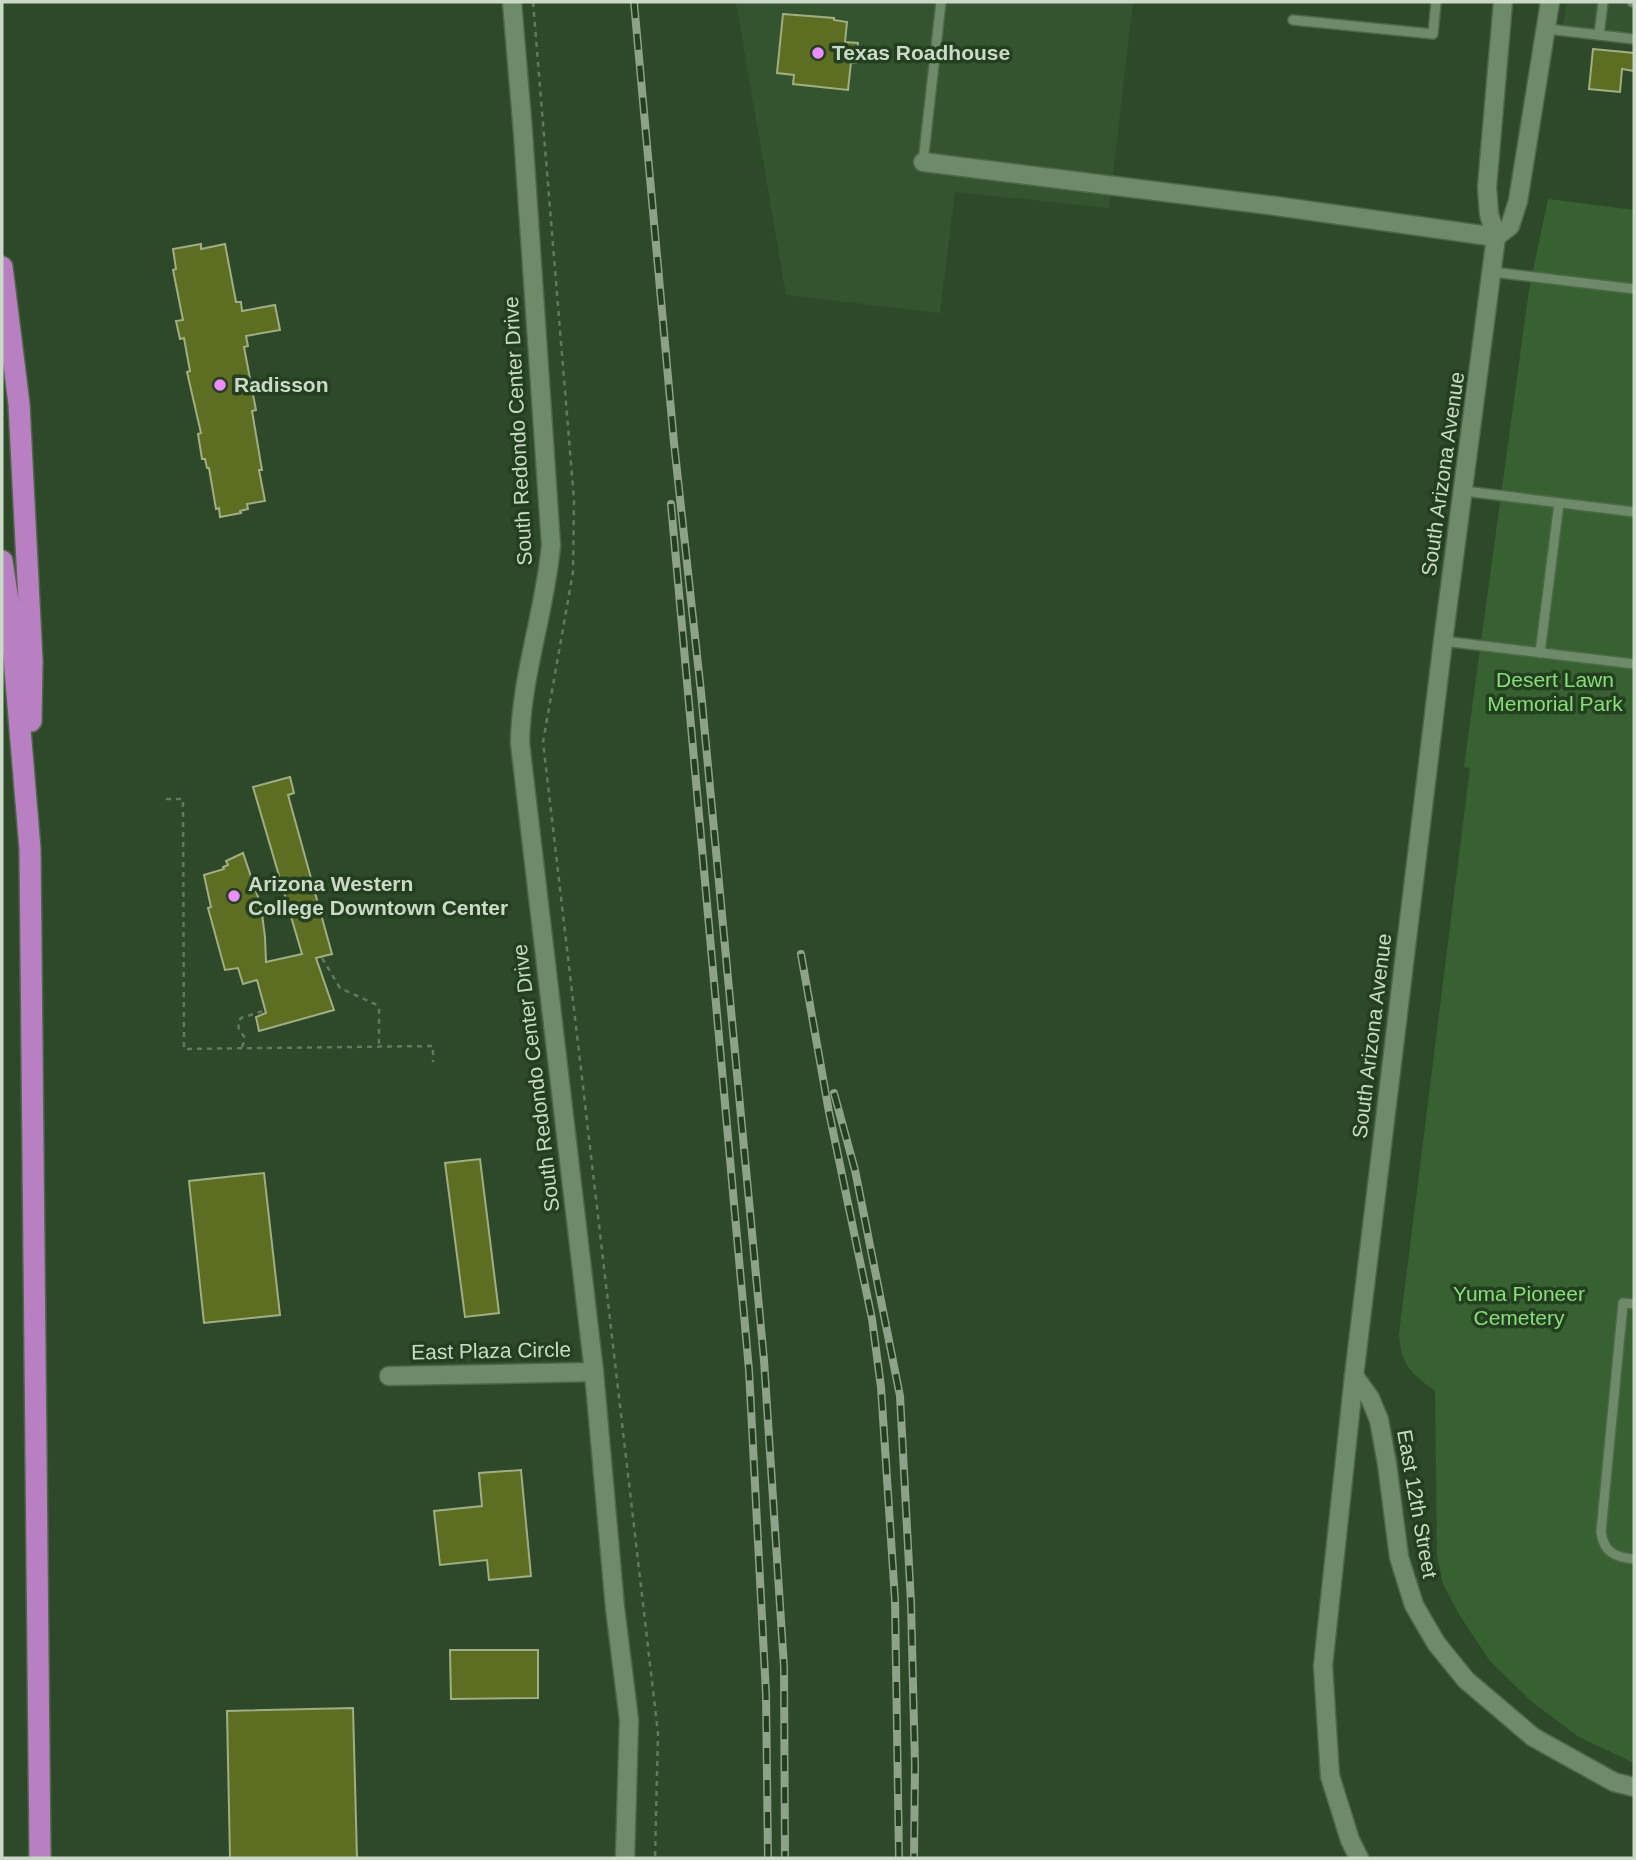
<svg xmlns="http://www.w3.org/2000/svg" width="1636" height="1860" font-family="Helvetica,sans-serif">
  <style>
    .built { fill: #34542f }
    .green { fill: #386132 }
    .building { fill: #5d6e23; stroke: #a1ae83; stroke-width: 2 }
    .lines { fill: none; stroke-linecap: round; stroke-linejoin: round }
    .lane-casing { stroke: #4f664b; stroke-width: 12 }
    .street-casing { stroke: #4f664b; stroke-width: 21 }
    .secondary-casing { stroke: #4f664b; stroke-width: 21 }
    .highway-casing { stroke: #4f664b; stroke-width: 24 }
    .path { stroke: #61795e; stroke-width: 2.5; stroke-dasharray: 5 5; stroke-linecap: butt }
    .lane { stroke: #6e8b69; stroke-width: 9 }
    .street { stroke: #6e8b69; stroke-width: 18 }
    .secondary { stroke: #6e8b69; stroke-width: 18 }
    .highway { stroke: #b87fc2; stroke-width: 21 }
    .rail-casing { stroke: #8ea28a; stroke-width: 8 }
    .rail { stroke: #243e20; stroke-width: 5; stroke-dasharray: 16; stroke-linecap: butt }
    .poi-dot { fill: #eb8dfc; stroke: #243e20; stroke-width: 2.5 }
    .labels { text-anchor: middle; stroke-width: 7; stroke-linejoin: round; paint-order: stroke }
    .poi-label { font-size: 21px; font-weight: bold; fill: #cadac7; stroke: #243e20; text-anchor: start }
    .street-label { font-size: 21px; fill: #cadac7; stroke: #243e20 }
    .park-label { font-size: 21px; fill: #89de7b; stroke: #243e20 }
  </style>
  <rect width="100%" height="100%" fill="#2e492a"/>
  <g class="built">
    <path d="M736,2H1133L1109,208L955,192L940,313L786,295Z"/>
    <path d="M1567,2H1634V39L1562,30Z"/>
  </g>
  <path class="green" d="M1548,199L1634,210V1763L1579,1737L1531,1701L1490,1661L1460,1616L1443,1584L1437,1555L1435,1391C1411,1373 1401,1365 1399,1334L1470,768L1464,767L1529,290Z"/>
  <g class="building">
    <path d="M783,14L834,18V20L847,22L845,42L858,43L856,63L851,62L848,90L793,84L794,75L777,73Z"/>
    <path d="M1593,49L1634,53V71L1622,69L1620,92L1589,89Z"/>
    <path d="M201,244V249L225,244L236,302H241L242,311L275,305L280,330L246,336L248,346L244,347L256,410L252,411L262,470H259L265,501L247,504L248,509L240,511L241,513L220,517L219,508L216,509L209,468H207L205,459H202L198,434L201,433L187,372L190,371L184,338L180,339L176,321L183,320L173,270L176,269L173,249Z"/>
    <path d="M290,777L294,793L288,795L332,954L316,958L334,1010L259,1031L256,1017L266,1013L257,980L243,984L238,968L225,970L208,908L211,907L204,875L224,869L223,867L228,865L226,861L243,853L261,906L265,937L266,962L302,954L253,787Z"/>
    <path d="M480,1159L499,1313L465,1317L445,1163Z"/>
    <path d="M264,1173L280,1315L204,1323L189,1181Z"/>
    <path d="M521,1470L531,1576L489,1580L487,1560L440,1565L434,1511L482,1506L479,1473Z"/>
    <path d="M450,1650H538V1698L451,1699Z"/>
    <path d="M353,1708L357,1858H230L227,1711Z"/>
  </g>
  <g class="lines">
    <defs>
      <g id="lane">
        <path d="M1632,2H1634"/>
        <path d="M1293,20L1433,34L1436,2"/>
        <path d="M1547,29L1634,39"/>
        <path d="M1599,35L1603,2"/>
        <path d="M923,162L941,2"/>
        <path d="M1492,272L1634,289"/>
        <path d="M1464,491L1634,512"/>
        <path d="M1443,641L1634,664"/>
        <path d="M1540,653L1559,503"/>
        <path d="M1634,1304L1623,1303L1601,1532C1604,1552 1614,1557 1634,1559"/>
      </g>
      <g id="street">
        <path d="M923,162L1276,206L1496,237"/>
        <path d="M389,1376L594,1372"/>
        <path d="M1354,1376L1370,1398L1379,1420L1387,1464L1399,1557L1414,1605L1436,1643L1466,1680L1533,1737L1614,1782L1634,1787"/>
      </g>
      <g id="secondary">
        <path d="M512,2L523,133L551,545C545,612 521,676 520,743L594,1372L615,1608L629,1720L625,1858"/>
        <path d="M1496,237L1510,226L1518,201L1550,2"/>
        <path d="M1359,1858L1350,1840L1330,1776L1323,1666L1354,1376L1443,641L1496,237L1489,214L1487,187L1503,2"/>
      </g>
      <g id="highway">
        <path d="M2,267L19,404L32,661L31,721"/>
        <path d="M2,561L11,621L30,849L40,1858"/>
      </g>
    </defs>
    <use href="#lane" class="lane-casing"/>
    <use href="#street" class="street-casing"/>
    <use href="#secondary" class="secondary-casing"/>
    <use href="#highway" class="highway-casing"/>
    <g class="path">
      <path d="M533,2L574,500L573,572L543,742L658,1733L655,1858"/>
      <path d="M166,799H183L184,1049L433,1046V1062"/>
      <path d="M322,958L340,988L377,1005L379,1009V1045"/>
      <path d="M242,1047L245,1038L239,1030L238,1022L241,1018L263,1011"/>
    </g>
    <use href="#lane" class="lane"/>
    <use href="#street" class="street"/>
    <use href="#secondary" class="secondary"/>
    <use href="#highway" class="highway"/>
    <defs>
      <g id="rail">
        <path d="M634,2L674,443L701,692L764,1360L784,1667L785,1858"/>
        <path d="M671,504L749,1370L766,1694L768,1858"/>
        <path d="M801,954L829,1112L872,1319L881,1387L895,1600L899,1858"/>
        <path d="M834,1093L855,1170L900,1396L911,1603L915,1765L914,1858"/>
      </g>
    </defs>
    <use href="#rail" class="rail-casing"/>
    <use href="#rail" class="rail"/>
  </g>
  <g class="poi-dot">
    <circle cx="818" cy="53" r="7"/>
    <circle cx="220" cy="385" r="7"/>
    <circle cx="234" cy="896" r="7"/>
  </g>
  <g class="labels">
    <g class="poi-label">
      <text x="832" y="60">Texas Roadhouse</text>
      <text x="234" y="392">Radisson</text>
      <text x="248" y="891">Arizona Western<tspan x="248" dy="24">College Downtown Center</tspan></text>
    </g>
    <g class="street-label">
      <text transform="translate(518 431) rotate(-93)" y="7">South Redondo Center Drive</text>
      <text transform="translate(1443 474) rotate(-82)" y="7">South Arizona Avenue</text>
      <text transform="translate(1372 1036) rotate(-83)" y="7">South Arizona Avenue</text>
      <text transform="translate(536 1078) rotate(-97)" y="7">South Redondo Center Drive</text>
      <text transform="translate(491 1351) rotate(-1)" y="7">East Plaza Circle</text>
      <text transform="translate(1417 1504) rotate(80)" y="7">East 12th Street</text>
    </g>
    <g class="park-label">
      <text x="1555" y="687">Desert Lawn<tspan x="1555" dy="24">Memorial Park</tspan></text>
      <text x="1519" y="1301">Yuma Pioneer<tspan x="1519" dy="24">Cemetery</tspan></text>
    </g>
  </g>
  <rect width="1636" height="1860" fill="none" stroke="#cadac7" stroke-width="7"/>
</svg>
